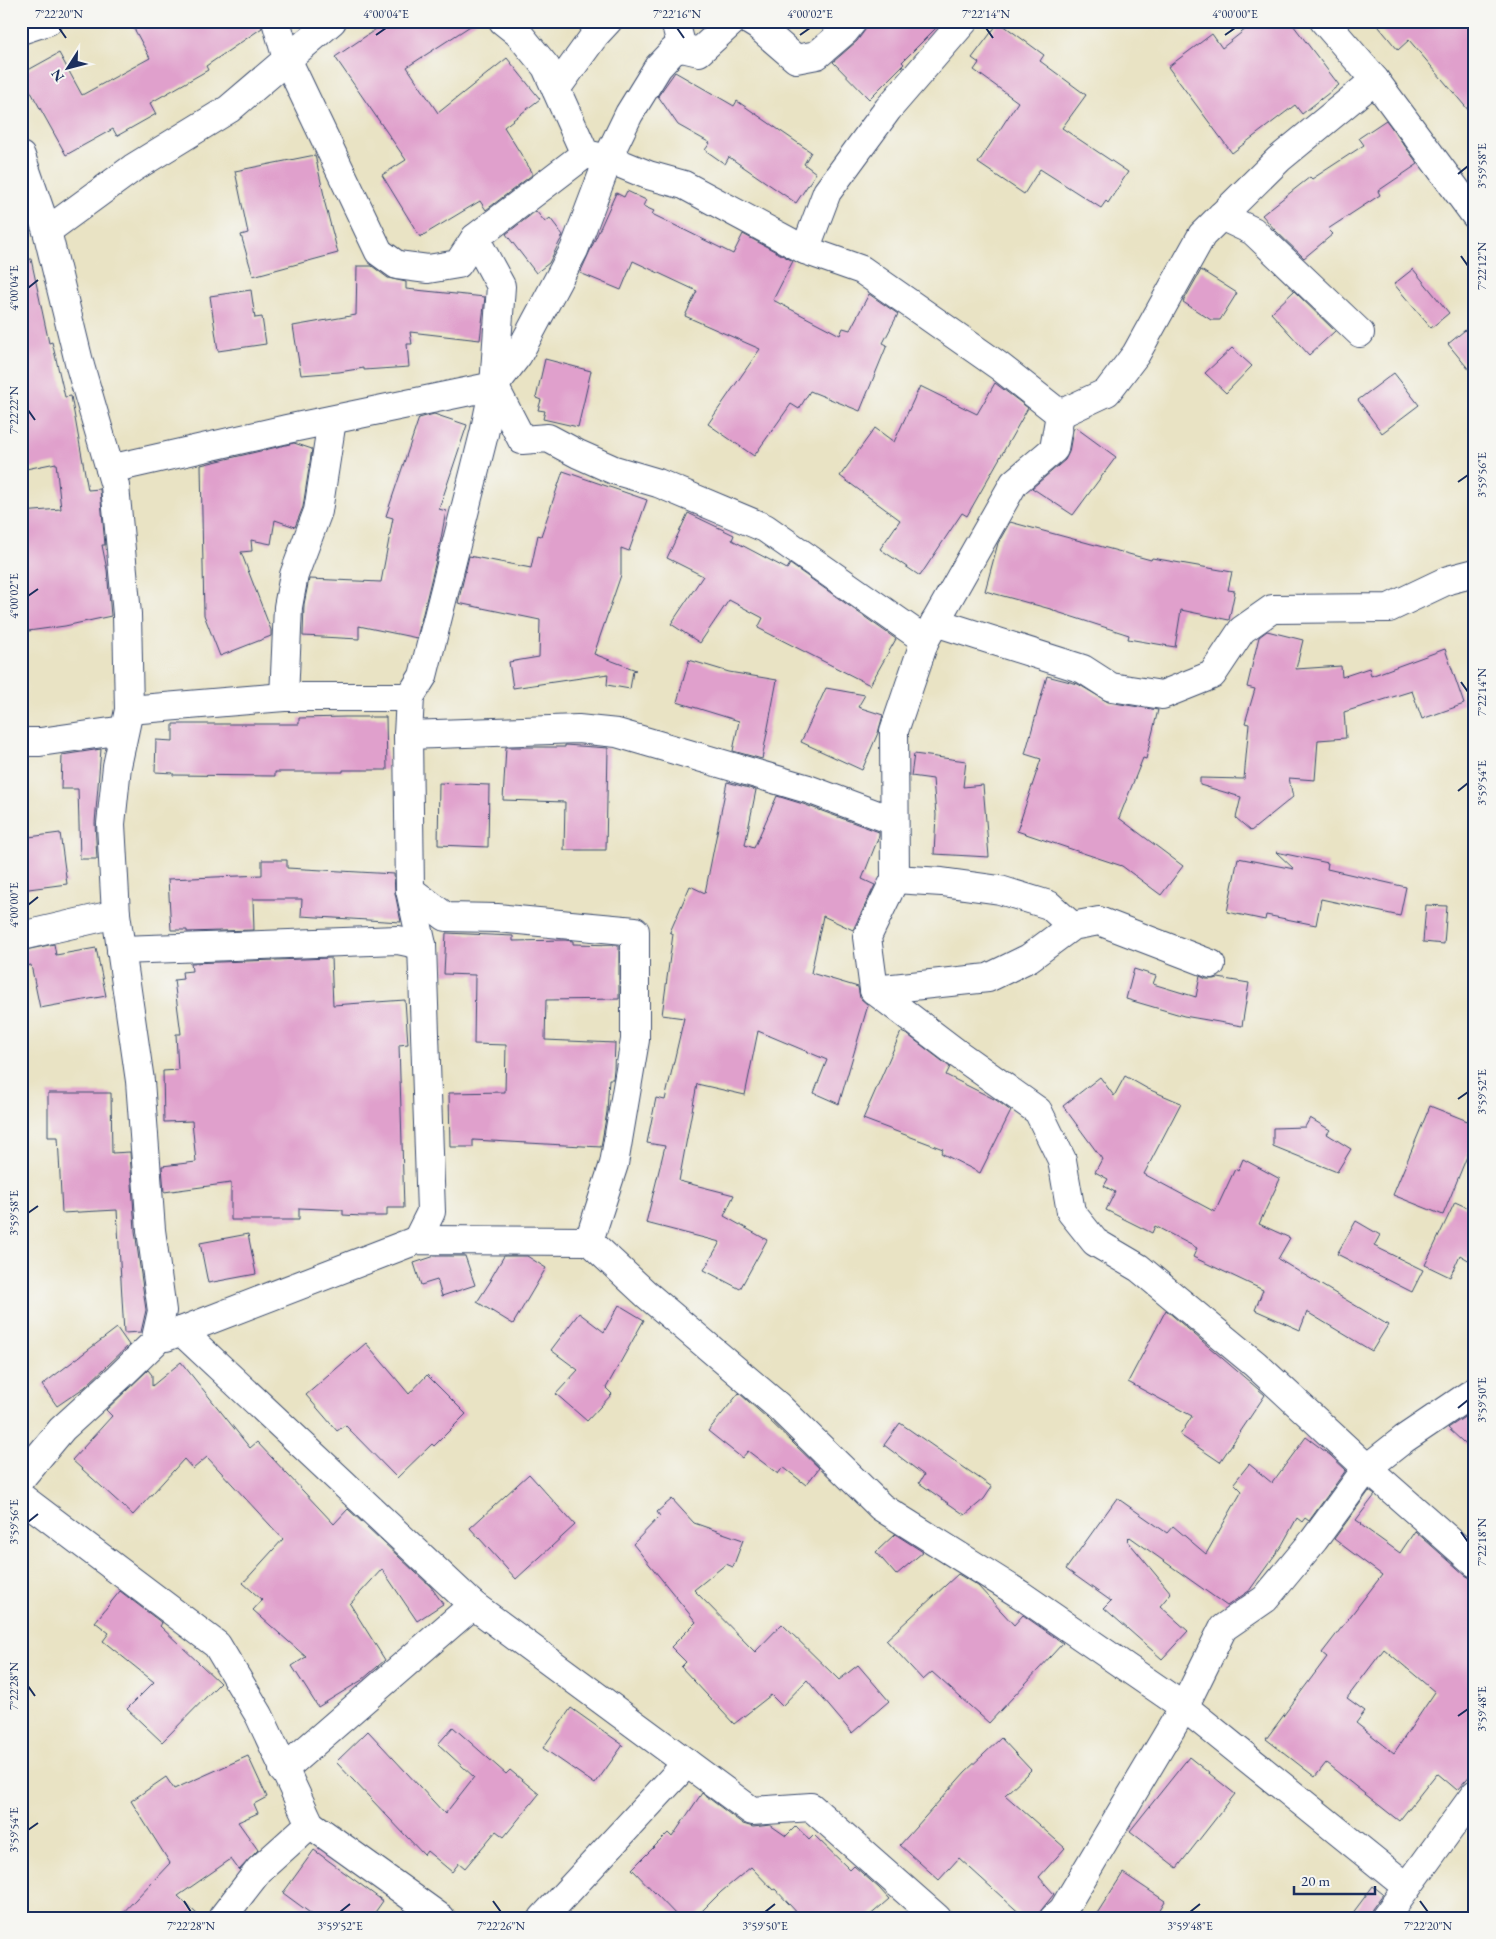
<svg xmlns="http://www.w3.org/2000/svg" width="1496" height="1939" font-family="'EB Garamond',serif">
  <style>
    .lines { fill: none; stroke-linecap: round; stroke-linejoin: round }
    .stream { stroke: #5bb9d9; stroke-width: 9 }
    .building { fill: #e0a0cc; fill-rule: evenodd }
    .minor-casing { stroke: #3a4a6d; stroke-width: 30 }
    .minor { stroke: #fff; stroke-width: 28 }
    .ticks { fill: none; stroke: #1b2f5e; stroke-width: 2 }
    .neatline { fill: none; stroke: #1b2f5e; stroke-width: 2 }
    .ticks-label { font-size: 12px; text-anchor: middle; fill: #1b2f5e }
  </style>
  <rect width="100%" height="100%" fill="#f6f6f2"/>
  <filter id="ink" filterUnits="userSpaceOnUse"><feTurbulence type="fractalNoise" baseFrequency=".02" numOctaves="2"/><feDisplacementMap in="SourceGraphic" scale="10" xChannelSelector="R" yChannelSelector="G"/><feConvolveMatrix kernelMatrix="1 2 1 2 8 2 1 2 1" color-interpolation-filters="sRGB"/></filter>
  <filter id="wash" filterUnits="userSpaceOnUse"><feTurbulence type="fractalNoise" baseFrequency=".0096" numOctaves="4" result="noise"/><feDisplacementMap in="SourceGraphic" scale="20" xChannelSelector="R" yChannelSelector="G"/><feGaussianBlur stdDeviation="1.12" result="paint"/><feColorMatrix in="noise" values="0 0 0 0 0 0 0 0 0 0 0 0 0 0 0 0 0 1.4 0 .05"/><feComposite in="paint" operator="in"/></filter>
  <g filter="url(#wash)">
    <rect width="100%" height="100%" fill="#e9e3c4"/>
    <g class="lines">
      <path class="stream" d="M21,1677L27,1680L21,1735"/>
    </g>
    <g id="blocks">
      <g class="building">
        <path d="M130,21H261L262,28L206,66L208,70L150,103L156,114L117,136L113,129L66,155L21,74L59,53L82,95L150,58Z"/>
        <path d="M388,21H478L407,67L438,113L507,58L540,99L504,127L532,172V175L486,210L480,201L420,237L382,175L406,160L335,57Z"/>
        <path d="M868,21H943L902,62L904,64L869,99L833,62L857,41L865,30Z"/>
        <path d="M1256,21H1290L1339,85L1302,114L1295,105L1232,153L1168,67L1212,34L1222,48Z"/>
        <path d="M1374,21H1475V118L1409,40L1398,50Z"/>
        <path d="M999,22L1044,55L1040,61L1086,95L1062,128L1128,172L1108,203L1106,201L1101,208L1040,169L1024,194L978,163L1018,102L974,70L979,63L972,58Z"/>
        <path d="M675,72L734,106L737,101L811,152L804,164L816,173L796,203L729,157L725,164L705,150L710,143L678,125L658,96Z"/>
        <path d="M1386,120L1418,164L1378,191L1380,195L1328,229L1333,234L1304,258L1275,230L1262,215L1310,177L1312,179L1364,145L1359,138Z"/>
        <path d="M315,155L325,200H324L338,253L253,276L241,235L248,233L235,171Z"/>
        <path d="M627,191L646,200L643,206L654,211L652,214L733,254L743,234L793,261L773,300L840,335L843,328L850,330L869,294L898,314L883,343L887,345L860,411L810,391L799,409L791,404L754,456L708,424L760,349L685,316L697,291L633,261L621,290L580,273L616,193L624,197Z"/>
        <path d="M536,211L545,222L550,218L563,235L549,263L536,273L506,234Z"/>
        <path d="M31,259L49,343L52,342L65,397L71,396L88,490L100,489L105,545H102L107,570L111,616L65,626L21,632V512L61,509L56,463L21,470V260Z"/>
        <path d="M357,266H372L388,278L406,282V289L485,297L480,340L410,332L412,344H407L409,367L364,370V368L339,372L301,375L293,326L356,315Z"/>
        <path d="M1413,269L1449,313L1431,328L1394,284Z"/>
        <path d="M1201,270L1237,293L1220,320H1211L1183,302Z"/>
        <path d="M251,290L255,318L262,317L266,344L218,351L210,296Z"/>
        <path d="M1294,291L1335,331L1309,355L1271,313Z"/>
        <path d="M1475,322V377L1448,344Z"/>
        <path d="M1232,348L1252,366L1226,393L1205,373Z"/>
        <path d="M545,359L591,371L578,427L543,419L545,411L538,410L541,400L536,398Z"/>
        <path d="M1394,373L1419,405L1382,433L1358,400Z"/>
        <path d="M995,383L1028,408L967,516L962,513L920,576L880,549L900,520L840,476L875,428L894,442L920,386L977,414Z"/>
        <path d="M434,414L467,425L439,509L446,511L440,544L417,638L359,626V639L303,636L304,604L309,579L381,582L393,518L386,516L419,418Z"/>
        <path d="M1075,427L1116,457L1073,515L1032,488L1065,460L1069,452L1073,430Z"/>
        <path d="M294,443L312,449L303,507L295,527L275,520L271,544L251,540L252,551L241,552L271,630V636L220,656L204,615L201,465Z"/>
        <path d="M563,471L647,500L629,551L621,548V575L594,654L636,670L633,671L630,689L607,685L608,674L513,688L509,662L539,657L540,620L458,603L469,556L531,568L538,535L541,536Z"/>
        <path d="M688,513L734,535L732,540L787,569L790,564L896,639L870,685L758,628L763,618L729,600L700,643L671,624L703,576L667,558Z"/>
        <path d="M1010,522L1151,560L1152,558L1232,572L1228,590L1235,591L1229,620L1181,610L1175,647L1128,639L1129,635L1054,611V610L985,591L998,543Z"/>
        <path d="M1267,631L1303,640L1296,669L1341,666L1342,677L1369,668L1371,676L1445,649L1464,704L1422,719L1412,691L1344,712L1346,738L1318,740L1315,780L1289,778L1293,797L1251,831L1236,818L1241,797L1200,785V778L1244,779L1249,724L1245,723L1255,689L1247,687L1259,637Z"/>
        <path d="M689,660L729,672L777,680L762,759L733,751L739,721L677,702Z"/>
        <path d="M1047,676L1078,684L1108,702L1158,710L1146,759L1143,758L1119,818L1183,866L1161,895L1122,866L1017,831L1041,759L1025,754Z"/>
        <path d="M826,688L865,695L858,707L883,715L878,733L862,770L801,742Z"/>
        <path d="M345,717H386L387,770H343V772H275V776L173,775V773L155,772L156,740L173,741V724H299V718Z"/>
        <path d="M565,745L608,748L606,850H564L565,802L503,800L506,747H565Z"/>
        <path d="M101,749L95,823L97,859H80L78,789H61L62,755Z"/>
        <path d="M914,754L966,761L963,787L983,785L989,857L934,854L936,815L933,779L911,776Z"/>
        <path d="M727,782L756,790L745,845L754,848L777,796L803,804L879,832V836L862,879L875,885L853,930L823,916L811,973L858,987L860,998L868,1005L839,1104L814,1093L827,1060L758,1031L745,1095L697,1084L679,1181L734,1195L724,1216L767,1240L740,1289L704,1270L720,1242L646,1223L665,1146L647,1143L656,1098L665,1100L684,1018L662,1015L673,934L670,932L690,886L705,893Z"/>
        <path d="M439,783L489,785L488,847L438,845Z"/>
        <path d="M60,833L67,884L21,890V838Z"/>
        <path d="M1276,852L1328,863L1327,869L1406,887L1400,916L1321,899L1316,925L1266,915L1265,920L1227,912L1238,858L1294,869Z"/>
        <path d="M262,860H287V868L394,874L395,893L401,922L301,916L302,899H253L254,930L187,932V930H171L168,879L262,875Z"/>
        <path d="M1426,905L1447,906L1444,944L1423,942Z"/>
        <path d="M446,933L513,936V941L565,940L573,941V944L619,945V999L546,1000L545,1040L615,1043L614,1069L613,1079H609L607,1112L601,1147L473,1140V1147H450L449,1093L505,1092L506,1045L474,1044L475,975L444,974Z"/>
        <path d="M54,944L56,955L96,948L106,996L40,1008L31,965L21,967V951Z"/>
        <path d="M331,958L333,1005L405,1000L408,1044L399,1045L404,1208H387V1216H362L343,1215V1210L299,1208V1220H231V1183L164,1192L162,1166L196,1162L192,1121L164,1122L163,1071L178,1070L176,1034H181L174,980L183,979L182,972L192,971L191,963Z"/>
        <path d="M1134,969L1156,976L1153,984L1196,997L1200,976L1206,979H1213L1218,978L1249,983L1242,1026L1184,1016L1126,999Z"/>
        <path d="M901,1032L908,1035L950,1067L946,1075L996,1100L1011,1111L980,1173L941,1153L943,1149L863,1119Z"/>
        <path d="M1125,1076L1148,1089L1181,1103L1144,1174L1215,1212L1235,1169L1238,1171L1243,1159L1280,1179L1259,1224L1290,1238L1278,1259L1388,1325L1372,1351L1307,1312L1300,1330L1255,1310L1263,1290L1193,1257L1197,1248L1155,1226L1152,1233L1106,1210L1115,1192L1104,1186L1108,1179L1095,1172L1102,1159L1063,1106L1100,1077L1114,1096Z"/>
        <path d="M48,1093H111L112,1153L130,1152L135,1231L146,1310L141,1332L124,1333L117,1210L62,1213L58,1137H48Z"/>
        <path d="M1430,1106L1475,1124V1137L1443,1215L1393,1195Z"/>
        <path d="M1310,1118L1330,1130L1327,1134L1351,1149L1337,1172L1273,1146V1128L1305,1127Z"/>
        <path d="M1455,1202L1475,1211V1264L1460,1255L1450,1277L1425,1265Z"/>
        <path d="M1356,1221L1380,1235L1374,1246L1423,1270L1412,1292L1337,1254Z"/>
        <path d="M248,1234L256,1274L208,1283L200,1243Z"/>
        <path d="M435,1256H465L475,1285L442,1296L437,1280L421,1285L414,1263Z"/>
        <path d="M504,1256H527L546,1268L513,1324L477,1302L492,1279L490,1280Z"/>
        <path d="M619,1305L644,1320L606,1388L612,1394L587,1421L556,1394L578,1370L551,1350L579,1313L604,1332Z"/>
        <path d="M1166,1310L1265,1395L1220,1462L1180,1435L1192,1416L1128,1382Z"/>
        <path d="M117,1328L129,1345L85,1387L57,1406L42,1385Z"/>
        <path d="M366,1343L409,1394L427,1375L466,1414L434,1446L432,1444L397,1478L345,1425L337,1431L306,1395Z"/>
        <path d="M181,1362L250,1448L257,1442L334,1524L348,1509L431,1587L443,1604L417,1621L382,1569L350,1604L385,1660L362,1680L318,1707L292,1666L306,1657L253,1610L262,1600L243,1583L283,1539L207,1457L193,1469L184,1459L133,1515L72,1460L112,1416L106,1410L148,1370L152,1375V1386Z"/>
        <path d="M739,1393L767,1418L819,1468L806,1485L783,1467L778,1474L748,1451L742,1458L708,1431Z"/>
        <path d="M1475,1410V1453L1448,1428Z"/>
        <path d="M900,1423L992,1487L984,1499L965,1515L919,1483L924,1475L884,1445Z"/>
        <path d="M1306,1437L1330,1455L1346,1470L1309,1521L1305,1518L1302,1522L1297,1518L1282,1545L1249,1591L1227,1606L1130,1537L1127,1540L1171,1593L1160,1606L1188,1631L1162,1659L1104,1608L1111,1601L1066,1569L1117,1498L1167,1533L1173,1526L1206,1554L1242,1491L1234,1483L1249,1464L1272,1483Z"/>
        <path d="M529,1474L575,1525L516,1579L470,1528Z"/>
        <path d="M1369,1491L1375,1495L1356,1520L1362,1524L1361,1525L1400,1553L1415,1531L1465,1575L1475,1581V1770L1457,1790L1437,1773L1399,1821L1326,1763L1315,1777L1266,1739L1327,1657L1322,1653L1382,1575L1334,1539ZM1384,1649L1435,1692L1394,1753L1356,1723L1365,1711L1347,1698Z"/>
        <path d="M672,1499L694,1523L743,1540L733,1567L726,1564L694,1590L755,1652L782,1624L839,1680L858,1665L889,1701L852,1733L807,1680L782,1706L771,1695L734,1724L681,1667L686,1662L671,1647L696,1622L633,1544L660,1516L657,1512Z"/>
        <path d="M895,1534L923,1552L896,1575L876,1552Z"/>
        <path d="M958,1574L978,1586L1014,1625L1023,1615L1063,1643L989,1723L932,1672L923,1680L886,1640Z"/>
        <path d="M120,1591L162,1623L160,1626L220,1683L162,1742L127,1709L154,1682L103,1641L109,1633L95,1622Z"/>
        <path d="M571,1708L623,1745L595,1784L543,1748Z"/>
        <path d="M453,1727L506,1774L510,1770L539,1794L504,1837L496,1831L465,1868L459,1863L452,1872L427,1851L424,1855L336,1762L368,1731L445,1814L474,1777L438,1744Z"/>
        <path d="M1001,1738L1031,1770L1005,1795L1065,1848L1039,1877L1054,1894L1039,1913V1918H1025L959,1858L939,1880L900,1845L965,1772Z"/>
        <path d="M248,1756L267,1797L254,1804L258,1813L238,1822L258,1850L239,1870L231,1859L178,1896L201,1918H118L170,1863L131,1801L166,1777L174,1789Z"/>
        <path d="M1189,1757L1235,1794L1177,1868L1130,1831Z"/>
        <path d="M702,1793L743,1824L753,1827L770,1825L786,1836L796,1826L809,1840L814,1835L850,1870L854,1866L879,1888L889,1899L867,1918H802L775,1889L773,1890L751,1867L721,1892L695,1918H679L632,1869L668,1833L672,1837Z"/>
        <path d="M314,1850L383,1901L371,1918H317L283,1893Z"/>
        <path d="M1123,1873L1165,1901L1155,1918H1094Z"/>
        <path d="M1373,1886L1383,1894L1372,1909L1370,1918H1349Z"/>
      </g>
    </g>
  </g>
  <g filter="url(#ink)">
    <use href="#blocks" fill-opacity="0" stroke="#3a4a6d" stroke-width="1"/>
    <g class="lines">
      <defs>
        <g id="minor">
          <path d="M276,21L287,59L379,252L397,265L428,269L458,264L475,238L585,154"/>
          <path d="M503,21L518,33L546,67L585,154L609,159L648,175L684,185L805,250L862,270L999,366L1060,414L1054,449L1014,483L925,640L894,731L895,879L867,937L874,990L958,1054L1038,1111L1062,1160L1071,1212L1095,1242L1139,1268L1255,1364L1367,1468L1475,1563"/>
          <path d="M673,21L676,25L682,48"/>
          <path d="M750,21L758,26L796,59L817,55L845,31L853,21"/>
          <path d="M1324,21L1375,80L1475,215"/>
          <path d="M21,30L48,21"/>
          <path d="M556,89L595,35L608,21"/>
          <path d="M21,156L47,231L80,366L115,486L127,614L129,710L117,766L111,824L116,914L140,1081L151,1230L162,1311L155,1342L119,1377L62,1429L21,1478"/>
          <path d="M1221,216L1253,231L1360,333"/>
          <path d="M47,231L133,168L229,109L332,21"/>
          <path d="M805,250L827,192L888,109L964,21"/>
          <path d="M494,386L522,440L548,438L578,454L614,470L658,483L765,528L925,640"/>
          <path d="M1060,414L1107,392L1136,354L1202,235L1279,159L1375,80"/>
          <path d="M110,469L287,429L494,386L518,355L574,250L613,147L629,114L658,67L673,51L682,48L699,52L733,21"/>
          <path d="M935,622L1083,669L1111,687L1162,695L1212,675L1242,630L1272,609L1389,608L1448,580L1475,573"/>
          <path d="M284,697L288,607L294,575L318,511L332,420"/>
          <path d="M129,710L284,697H410"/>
          <path d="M408,735L578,729L617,733L808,789L894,821"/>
          <path d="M21,742H40L124,730"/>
          <path d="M895,879L942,882L1000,890L1049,905L1072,926"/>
          <path d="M410,890L446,917L497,918L635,931V1040L614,1164L589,1241"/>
          <path d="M21,936L116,914"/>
          <path d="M121,950L398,940L422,945"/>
          <path d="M874,990L988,978L1029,958L1072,926L1099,921L1211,964"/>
          <path d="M417,1240L431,1212L422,945L410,890L408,735L410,697L423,676L484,434L494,386L501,286L475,238"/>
          <path d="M181,1331L417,1240L589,1241L646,1294L778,1406L881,1507L1021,1595L1184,1707L1407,1887"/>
          <path d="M166,1337L181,1331L473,1605L752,1811L811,1807L937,1918"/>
          <path d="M21,1497L217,1645L259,1715L310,1824L441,1918"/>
          <path d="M283,1770L473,1605"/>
          <path d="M222,1918L259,1870L310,1824"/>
          <path d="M543,1918L687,1763"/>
          <path d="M1054,1918L1063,1910L1184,1707L1223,1628L1265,1599L1314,1540L1367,1468L1404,1439L1475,1391"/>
          <path d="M1385,1918L1475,1794"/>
        </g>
      </defs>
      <use href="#minor" class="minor-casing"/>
      <use href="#minor" class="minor"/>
    </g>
  </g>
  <path class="ticks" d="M59,28L66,38M677,28L684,38M986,28L993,38M376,35L386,28M800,35L810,28M1225,35L1235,28M1458,174L1468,166M1461,256L1468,266M28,288L38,280M28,410L35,420M1458,482L1468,475M28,596L38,589M1461,682L1468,692M1458,791L1468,783M28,905L38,897M1458,1099L1468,1092M28,1213L38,1206M1458,1408L1468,1400M28,1522L38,1514M1461,1532L1468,1542M28,1686L35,1696M1458,1716L1468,1709M28,1830L38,1823M184,1901L191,1912M493,1901L501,1912M1420,1901L1428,1912M340,1912L350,1904M765,1912L775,1904M1190,1912L1200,1904"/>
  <rect width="1496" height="1939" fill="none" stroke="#f6f6f2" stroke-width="55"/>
  <g transform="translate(68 68) rotate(234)" stroke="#f6f6f2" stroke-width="4" paint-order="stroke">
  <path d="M0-4L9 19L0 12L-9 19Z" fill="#1b2f5e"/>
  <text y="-8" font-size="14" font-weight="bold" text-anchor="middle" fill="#1b2f5e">N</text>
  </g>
  <path d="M1294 1886v8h81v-8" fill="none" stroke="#1b2f5e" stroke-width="2.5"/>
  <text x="1301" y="1886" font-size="15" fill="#1b2f5e" stroke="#f6f6f2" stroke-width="4" paint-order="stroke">20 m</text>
  <rect x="28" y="28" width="1440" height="1884" class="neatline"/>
  <g class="ticks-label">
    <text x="59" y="18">7°22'20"N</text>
    <text x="386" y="18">4°00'04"E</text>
    <text x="677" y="18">7°22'16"N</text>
    <text x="810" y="18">4°00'02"E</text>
    <text x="986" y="18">7°22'14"N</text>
    <text x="1235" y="18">4°00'00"E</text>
    <text transform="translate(1482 166) rotate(-90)" y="4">3°59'58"E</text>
    <text transform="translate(1482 266) rotate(-90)" y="4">7°22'12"N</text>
    <text transform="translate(14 288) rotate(-90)" y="4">4°00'04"E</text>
    <text transform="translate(14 410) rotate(-90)" y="4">7°22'22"N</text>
    <text transform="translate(1482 475) rotate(-90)" y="4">3°59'56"E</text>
    <text transform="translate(14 596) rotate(-90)" y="4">4°00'02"E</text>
    <text transform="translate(1482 692) rotate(-90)" y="4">7°22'14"N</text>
    <text transform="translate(1482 783) rotate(-90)" y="4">3°59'54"E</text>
    <text transform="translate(14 905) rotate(-90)" y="4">4°00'00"E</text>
    <text transform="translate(1482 1092) rotate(-90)" y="4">3°59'52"E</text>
    <text transform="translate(14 1213) rotate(-90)" y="4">3°59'58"E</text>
    <text transform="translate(1482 1400) rotate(-90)" y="4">3°59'50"E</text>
    <text transform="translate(14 1522) rotate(-90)" y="4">3°59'56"E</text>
    <text transform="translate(1482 1542) rotate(-90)" y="4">7°22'18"N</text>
    <text transform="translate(14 1686) rotate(-90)" y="4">7°22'28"N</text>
    <text transform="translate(1482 1709) rotate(-90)" y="4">3°59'48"E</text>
    <text transform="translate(14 1830) rotate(-90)" y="4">3°59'54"E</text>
    <text x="191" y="1930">7°22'28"N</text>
    <text x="340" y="1930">3°59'52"E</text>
    <text x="501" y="1930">7°22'26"N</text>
    <text x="765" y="1930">3°59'50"E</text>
    <text x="1190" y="1930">3°59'48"E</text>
    <text x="1428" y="1930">7°22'20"N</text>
  </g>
</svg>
